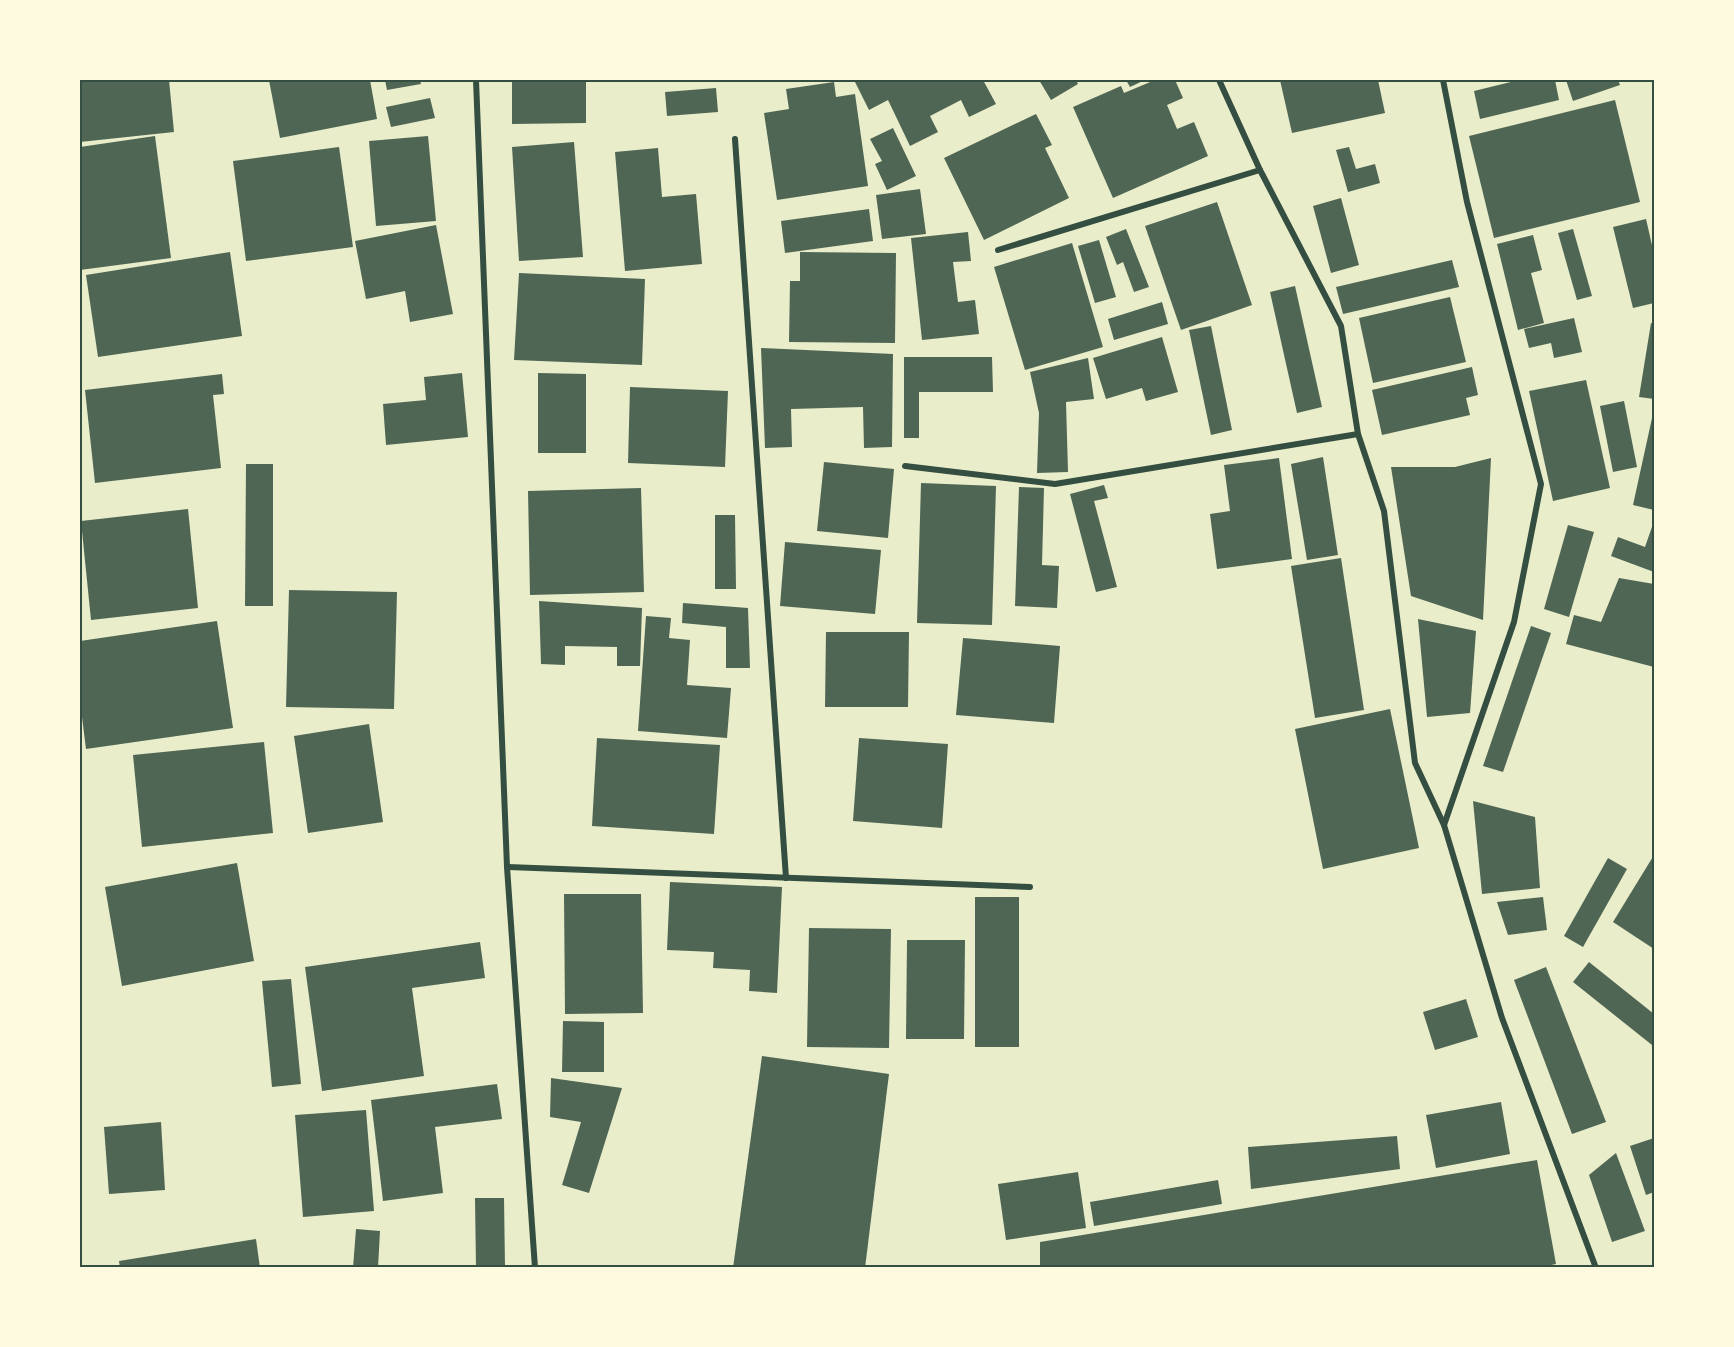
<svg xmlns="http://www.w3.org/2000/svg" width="1734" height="1347" font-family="'DM Sans',sans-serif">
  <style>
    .building { fill: #4f6655 }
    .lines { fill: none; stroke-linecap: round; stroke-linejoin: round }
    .minor { stroke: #344e41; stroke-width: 6 }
    .neatline { fill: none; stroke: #344e41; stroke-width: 2 }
  </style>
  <rect width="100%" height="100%" fill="#e9edc9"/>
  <g class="building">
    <path d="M99,80H169L174,132L80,142V81Z"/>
    <path d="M269,80H370L377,119L280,138Z"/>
    <path d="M385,80H420L421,84L387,90Z"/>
    <path d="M512,80H586V123L512,124Z"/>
    <path d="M854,80H983L996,104L969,117L961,100L930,116L938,132L910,146L888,100L869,110Z"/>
    <path d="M1039,80H1076L1078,84L1051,100Z"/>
    <path d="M1126,80H1145L1130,87Z"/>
    <path d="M1155,80H1175L1183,98L1167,105L1177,129L1194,122L1208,156L1113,198L1073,107L1121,86L1124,93Z"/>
    <path d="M1280,80H1378L1385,113L1292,133Z"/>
    <path d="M1519,80H1555L1559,100L1480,119L1474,91Z"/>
    <path d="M1566,80H1618L1620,85L1573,101Z"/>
    <path d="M834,82L836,97L855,94L868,186L777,200L764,113L789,109L786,89Z"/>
    <path d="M716,88L718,112L667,116L665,92Z"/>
    <path d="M430,98L435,118L391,127L386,107Z"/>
    <path d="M1615,100L1640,202L1494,238L1469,136Z"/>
    <path d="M1036,114L1052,145L1045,148L1069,198L984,240L944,158Z"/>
    <path d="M893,128L916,176L887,190L875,164L882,161L870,139Z"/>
    <path d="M155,136L171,258L80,270V147Z"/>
    <path d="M428,136L436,221L376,226L369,141Z"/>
    <path d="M574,142L583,257L519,261L512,147Z"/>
    <path d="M339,147L353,247L246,261L233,161Z"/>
    <path d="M1349,147L1356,169L1375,164L1380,183L1348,192L1336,150Z"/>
    <path d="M658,148L662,197L696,194L702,264L625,271L615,152Z"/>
    <path d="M920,189L926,234L882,239L876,195Z"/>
    <path d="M1341,198L1359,265L1331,273L1313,206Z"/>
    <path d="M1217,202L1252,305L1181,330L1145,226Z"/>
    <path d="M869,209L873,241L785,253L781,221Z"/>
    <path d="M1646,219L1654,254V303L1633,308L1613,227Z"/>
    <path d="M436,225L453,314L410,322L405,291L366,299L355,241Z"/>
    <path d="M1126,229L1149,287L1134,292L1123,262L1117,265L1106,237Z"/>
    <path d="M1573,229L1592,296L1577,300L1558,233Z"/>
    <path d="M968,232L971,261L953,262L958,302L975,300L979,334L922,340L911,238Z"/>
    <path d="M1533,235L1542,270L1531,273L1544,323L1518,330L1497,244Z"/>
    <path d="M1099,240L1116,297L1095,303L1078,246Z"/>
    <path d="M1072,243L1103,347L1025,370L994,267Z"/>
    <path d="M230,252L242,336L98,357L86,275Z"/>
    <path d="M800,252L896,253L895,343L789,342L790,281H800Z"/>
    <path d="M1452,260L1459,287L1343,314L1336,287Z"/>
    <path d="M519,273L645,279L642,365L514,360Z"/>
    <path d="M1295,286L1322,407L1297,413L1270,292Z"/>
    <path d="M1450,297L1466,362L1373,383L1359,318Z"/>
    <path d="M1162,302L1168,324L1114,340L1108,319Z"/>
    <path d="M1574,318L1582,352L1554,358L1551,343L1529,348L1524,329Z"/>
    <path d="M1651,323L1654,324V399L1639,397Z"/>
    <path d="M1211,326L1232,430L1211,435L1189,330Z"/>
    <path d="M1162,337L1178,392L1146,401L1142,388L1106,399L1093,358Z"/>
    <path d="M761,348L893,354L892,447L864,448L863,407L791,409L792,447L765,448Z"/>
    <path d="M904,357H992L993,392H919V438H904Z"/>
    <path d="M1088,358L1094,399L1066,402L1068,472L1037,473L1039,413L1030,372Z"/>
    <path d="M1472,367L1478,395L1466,398L1470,415L1382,435L1372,390Z"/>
    <path d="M462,373L468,437L386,445L383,404L426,400L424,377Z"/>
    <path d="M538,373L586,374V453H538Z"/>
    <path d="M222,374L224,394L213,395L221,468L95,483L85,390Z"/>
    <path d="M1586,380L1610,488L1553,501L1529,391Z"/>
    <path d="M630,387L728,391L725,467L628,463Z"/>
    <path d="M1624,401L1637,467L1613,472L1600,406Z"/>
    <path d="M1652,418L1654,419V510L1633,505Z"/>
    <path d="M1323,457L1338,555L1307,560L1291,464Z"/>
    <path d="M1279,458L1292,559L1217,569L1210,514L1230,511L1224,465Z"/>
    <path d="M1491,458L1483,620L1411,596L1391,467H1455Z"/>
    <path d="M824,462L894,469L888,538L817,531Z"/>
    <path d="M246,464H273V606H245Z"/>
    <path d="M921,483L996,486L992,625L917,623Z"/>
    <path d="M1104,485L1108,498L1094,501L1117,587L1096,592L1070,494Z"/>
    <path d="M1019,487L1044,488L1042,565L1059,566L1057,608L1015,606Z"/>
    <path d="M641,488L644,592L530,595L528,491Z"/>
    <path d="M188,509L198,608L91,620L81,521Z"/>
    <path d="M715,515H735L736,589H715Z"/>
    <path d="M1654,521V572L1611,556L1618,537L1645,547Z"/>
    <path d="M1568,525L1594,532L1569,617L1544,609Z"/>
    <path d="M785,542L881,550L875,614L780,606Z"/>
    <path d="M1341,558L1364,710L1315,718L1291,566Z"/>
    <path d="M1619,578L1654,584V667L1566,644L1574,615L1601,622Z"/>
    <path d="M289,590L397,592L394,709L286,707Z"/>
    <path d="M539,601L642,608L640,666H617V647L565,646V665L541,664Z"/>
    <path d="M683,603L748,608L750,668H726V627L682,623Z"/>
    <path d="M646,616L671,618L669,638L690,640L687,685L731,688L727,738L638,731Z"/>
    <path d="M1418,619L1476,631L1470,713L1427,717Z"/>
    <path d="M217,621L233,728L86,749L80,701V641Z"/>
    <path d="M1531,626L1551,633L1503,772L1483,766Z"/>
    <path d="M826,632H909L908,707H825Z"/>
    <path d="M963,638L1060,646L1054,723L956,715Z"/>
    <path d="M1390,709L1419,848L1323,869L1295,729Z"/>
    <path d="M369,724L383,822L308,833L294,736Z"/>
    <path d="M597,738L720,745L714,834L592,826Z"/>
    <path d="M859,738L948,744L942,828L853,821Z"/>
    <path d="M264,742L273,833L142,847L133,755Z"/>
    <path d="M1473,801L1535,817L1540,888L1482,894Z"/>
    <path d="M1654,855V949L1613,922Z"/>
    <path d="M1608,858L1627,869L1583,947L1564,936Z"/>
    <path d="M237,863L254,961L122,986L105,887Z"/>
    <path d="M670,882L782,887L777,993L749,991L750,970L713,968L714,952L667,950Z"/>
    <path d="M564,894H641L643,1013L565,1014Z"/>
    <rect x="975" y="897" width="44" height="150"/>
    <path d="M1543,897L1547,930L1508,935L1497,902Z"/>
    <path d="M809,928L891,929L889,1048L807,1047Z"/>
    <path d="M907,940H965L964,1039H906Z"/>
    <path d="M480,942L485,978L412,988L424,1076L322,1091L305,967Z"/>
    <path d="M1589,962L1654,1014V1042L1652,1045L1573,982Z"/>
    <path d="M1546,967L1606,1122L1572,1134L1514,980Z"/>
    <path d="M291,979L301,1084L272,1087L262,981Z"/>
    <path d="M1466,999L1478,1037L1435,1050L1423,1012Z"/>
    <path d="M563,1021L604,1022V1072H562Z"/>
    <path d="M762,1056L889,1074L865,1268H733Z"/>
    <path d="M551,1078L622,1088L589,1193L562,1185L581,1122L550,1117Z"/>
    <path d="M497,1084L502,1119L435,1127L443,1193L383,1201L371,1100Z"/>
    <path d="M1501,1102L1510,1154L1436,1168L1426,1115Z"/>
    <path d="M366,1110L374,1211L303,1217L295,1115Z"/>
    <path d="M161,1122L165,1190L109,1194L104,1127Z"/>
    <path d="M1397,1136L1400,1169L1251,1189L1248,1147Z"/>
    <path d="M1654,1138V1192L1646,1195L1630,1146Z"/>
    <path d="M1616,1153L1645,1231L1612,1242L1589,1175Z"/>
    <path d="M1537,1160L1556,1264L1537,1268H1040V1242Z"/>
    <path d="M1078,1172L1086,1228L1006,1240L998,1184Z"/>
    <path d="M1218,1180L1222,1204L1094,1226L1090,1202Z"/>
    <path d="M475,1198H504L505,1268H476Z"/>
    <path d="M356,1229L380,1231L378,1268H353Z"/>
    <path d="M256,1239L260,1268H120L119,1261Z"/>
  </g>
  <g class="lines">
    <g class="minor">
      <path d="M476,80L507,867L535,1268"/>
      <path d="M1219,80L1260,170L1341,326L1358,434L1384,511L1415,763L1444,825L1502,1018L1596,1268"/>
      <path d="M1443,80L1467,202L1541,484L1514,622L1444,825"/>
      <path d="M735,139L786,878"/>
      <path d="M998,250L1260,170"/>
      <path d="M905,466L1055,484L1358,434"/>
      <path d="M507,867L1030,887"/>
    </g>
  </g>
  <rect width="1734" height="1347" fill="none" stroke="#fefae0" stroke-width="162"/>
  <rect x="81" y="81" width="1572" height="1185" class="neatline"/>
</svg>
